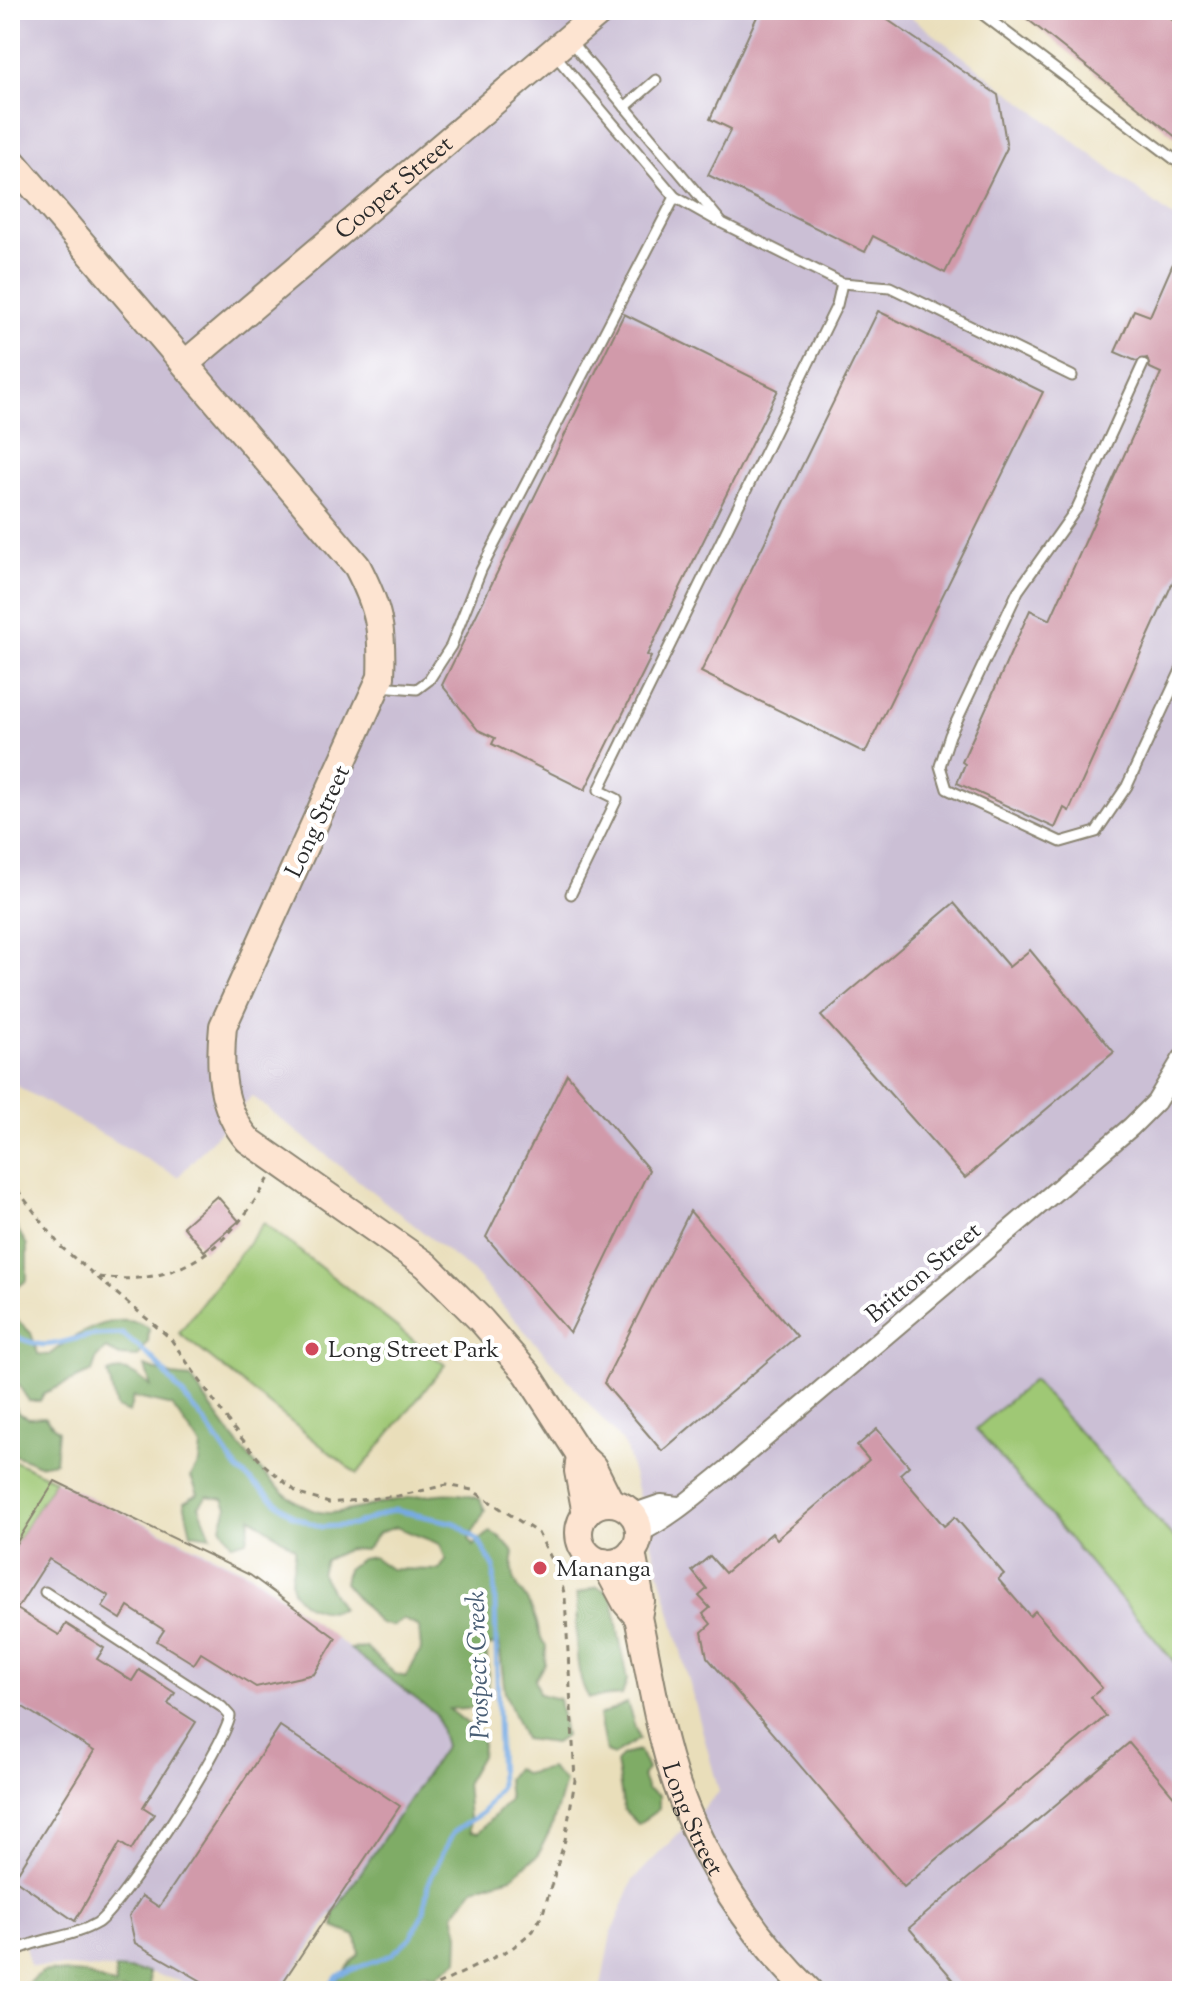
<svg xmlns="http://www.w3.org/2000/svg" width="1192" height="2001" font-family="'Sorts Mill Goudy',serif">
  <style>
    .industrial { fill: #cbbfd5 }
    .green { fill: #9fc874; stroke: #657a50; stroke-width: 2 }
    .forest { fill: #7fac66; stroke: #556c48; stroke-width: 2 }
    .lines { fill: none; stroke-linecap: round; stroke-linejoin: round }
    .stream { stroke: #76aae3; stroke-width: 5 }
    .building { fill: #d19aaa }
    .lane-casing { stroke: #8a8472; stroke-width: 13 }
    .street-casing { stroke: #8a8472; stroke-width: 22 }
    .secondary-casing { stroke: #8a8472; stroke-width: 30 }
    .path { stroke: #8a8472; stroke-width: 3; stroke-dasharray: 6 6; stroke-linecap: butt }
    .lane { stroke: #fff; stroke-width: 9 }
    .street { stroke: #fff; stroke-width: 18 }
    .secondary { stroke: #fde4d1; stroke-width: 26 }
    .poi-dot { fill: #d1495b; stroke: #fff; stroke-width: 3 }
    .labels { text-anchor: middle; stroke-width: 8; stroke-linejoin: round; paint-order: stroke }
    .street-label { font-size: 24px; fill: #2b2b2b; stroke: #fff }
    .poi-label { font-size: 24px; fill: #2b2b2b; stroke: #fff; text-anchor: start }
    .water-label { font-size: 26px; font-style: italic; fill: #495e75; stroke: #fff }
  </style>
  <rect width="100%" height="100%" fill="#fff"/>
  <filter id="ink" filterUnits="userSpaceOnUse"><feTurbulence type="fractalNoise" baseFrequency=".0125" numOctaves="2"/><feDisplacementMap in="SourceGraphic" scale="16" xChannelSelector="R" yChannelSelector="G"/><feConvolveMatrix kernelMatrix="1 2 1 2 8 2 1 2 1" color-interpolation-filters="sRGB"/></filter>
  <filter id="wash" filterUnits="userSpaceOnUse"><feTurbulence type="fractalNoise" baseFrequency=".006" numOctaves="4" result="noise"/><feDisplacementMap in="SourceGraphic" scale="32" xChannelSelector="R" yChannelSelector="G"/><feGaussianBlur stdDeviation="1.8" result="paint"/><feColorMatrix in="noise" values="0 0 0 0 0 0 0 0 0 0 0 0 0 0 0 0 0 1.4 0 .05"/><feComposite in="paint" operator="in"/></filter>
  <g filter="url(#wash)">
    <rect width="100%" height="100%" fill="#e9deba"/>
    <g class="industrial">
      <path d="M10,10H902L1182,224V1991H600L611,1934L633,1880L719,1792L625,1445L473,1272L252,1096L178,1177L10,1082Z"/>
      <path d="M10,1459L252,1574L436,1715L445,1746L281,1991H212L142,1970L30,1966L25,1946L10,1929Z"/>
    </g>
    <g class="green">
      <path d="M264,1223L445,1365L357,1474L179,1333Z"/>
      <path d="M1033,1380L1182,1547V1671L976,1429Z"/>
      <path d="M10,1459L55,1480L10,1553Z"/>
    </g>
    <g class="forest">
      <path d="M10,1217L27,1245V1280L10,1293Z"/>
      <path d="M10,1313L31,1333L38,1354L49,1355C74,1334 118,1308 149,1328L148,1342L138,1357L120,1356L106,1349L97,1357L92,1372L44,1393L40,1401H29L10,1372Z"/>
      <path d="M145,1366L172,1376L191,1378C215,1413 281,1515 329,1513C350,1512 375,1504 396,1500C426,1495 450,1489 480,1499L485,1511L469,1539L473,1546L490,1532L500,1537L514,1553C507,1587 526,1590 535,1617C540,1629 537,1635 546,1646L545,1663L535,1679L539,1694L559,1699L565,1736L555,1743L524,1739L505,1693L499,1643L486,1647L488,1674L487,1699L482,1707L449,1709L483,1736L481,1756L466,1782L470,1832L478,1833L509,1800L507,1779L515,1768L525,1774L550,1768L565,1782L552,1826L537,1856L511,1877L474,1888L454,1914L459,1934L458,1960L436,1976L423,1973L392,1991H327L359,1954L356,1936L334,1927V1913L445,1746L436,1714L350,1649L366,1647L395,1674L406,1677L421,1650L419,1627L403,1619L393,1626L379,1623L344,1583L347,1569L361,1559L373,1557L390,1569L439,1570L446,1560L440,1544L396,1527L378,1533L366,1550L348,1549L325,1560L321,1573L342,1609C322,1614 293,1607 291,1581C291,1571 296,1559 295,1548L251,1517L247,1540L232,1544L221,1526L227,1507L223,1499L207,1496L199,1506L211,1536L191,1533L184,1502L198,1494L191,1477L199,1463L201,1446L172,1406L133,1397L129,1413L116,1408L108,1373C126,1365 138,1376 151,1387Z"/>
      <path d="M10,1393L18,1413L29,1418L44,1417L58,1431L55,1462L39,1465L10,1453Z"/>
      <path d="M597,1587L608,1592L613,1602L627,1680L622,1695L589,1698C571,1671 578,1626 577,1594Z"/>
      <path d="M627,1703L639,1739L613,1755L606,1752L599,1716Z"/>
      <path d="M639,1751L647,1769L642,1777L647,1789L659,1796V1809L638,1824L624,1810L616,1763L622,1755Z"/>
      <path d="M115,1969L149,1972L150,1990L155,1991H17L44,1971L84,1974L116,1986Z"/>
    </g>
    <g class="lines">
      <path class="stream" d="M10,1334C49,1351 46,1345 84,1337C96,1334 110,1335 123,1334L154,1360L205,1422L237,1469L293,1516L321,1527L353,1525L394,1510L455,1523L478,1540L494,1567L500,1786L483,1812L453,1832L428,1884L424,1911L411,1937L391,1955L338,1975L326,1991"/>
    </g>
    <g id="blocks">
      <g class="building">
        <path d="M760,10H873L998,95L1007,148L945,273L873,236L865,252L708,175L731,129L710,119Z"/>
        <path d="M1016,10H1160L1182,28V142Z"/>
        <path d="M1182,243V562L1069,811L1064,808L1055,828L957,783L965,764L962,762L1030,610L1050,620L1161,373L1150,368L1147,358L1136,361L1115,352L1134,310L1150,316Z"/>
        <path d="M878,311L1043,392L865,753L701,672Z"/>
        <path d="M624,314L778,390L647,655L651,657L585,790L492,744L495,738L478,730L442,685Z"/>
        <path d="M954,903L1009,967L1030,950L1114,1052L965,1178L821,1016Z"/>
        <path d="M567,1074L649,1170L570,1333L486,1237Z"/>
        <path d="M217,1196L239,1221L204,1251L183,1226Z"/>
        <path d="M690,1211L797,1336L662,1451L604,1383Z"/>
        <path d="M877,1429L909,1466L900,1474L944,1526L955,1517L1004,1574L998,1579L1030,1616L1035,1611L1102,1688L1091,1697L1106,1716L904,1887L707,1657L702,1632L711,1624L703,1614L710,1608L699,1596L707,1589L692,1571L710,1556L725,1573L772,1533L777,1539L869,1460L857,1446Z"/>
        <path d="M55,1481L250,1575L336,1638L314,1674L256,1687L201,1653L194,1664L157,1641L164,1630L128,1607L121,1619L102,1607L109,1596L49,1559L17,1609L59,1635L66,1624L104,1648L97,1659L132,1681L139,1670L175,1693L168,1704L196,1722L143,1807L154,1814L131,1850L120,1843L75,1921L14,1879L94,1751L10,1699V1553Z"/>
        <path d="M280,1726L400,1806L277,1991H219L135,1943L129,1916L142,1896L159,1907Z"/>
        <path d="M1129,1743L1182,1806V1991H963L909,1928Z"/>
      </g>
    </g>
  </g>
  <g filter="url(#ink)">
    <use href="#blocks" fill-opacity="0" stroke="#8a8472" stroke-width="2"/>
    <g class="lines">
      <defs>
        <g id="lane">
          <path d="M977,10L1182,165"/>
          <path d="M571,42L722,223L842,283L890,287L1072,376"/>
          <path d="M555,55L675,197L716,220"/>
          <path d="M625,107L656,80"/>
          <path d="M1143,364L1077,508L1018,591L950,735L940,766L947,789L1061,842L1096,832L1127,786L1182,668"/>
          <path d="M378,686L417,689L429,680L451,646L481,570L675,197"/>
          <path d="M571,894L617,799L599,790L837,305L842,283"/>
          <path d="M10,1954C38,1937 70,1939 97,1923C120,1908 226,1744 230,1716L222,1707L45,1592"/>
        </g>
        <g id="street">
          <path d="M632,1514L661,1504L678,1506"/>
          <path d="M639,1533C672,1517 699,1492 728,1469L1131,1127L1156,1102L1182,1059"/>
        </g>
        <g id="secondary">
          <path d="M10,159L357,566C379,608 383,629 381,677L223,1026C219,1066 220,1108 248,1140L426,1265L481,1320L527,1373L580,1455L593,1467L611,1503"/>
          <path id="s1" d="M186,363L602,10"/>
          <path d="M580,1455L578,1471L586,1514"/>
          <circle cx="609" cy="1533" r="30"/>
          <path id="s2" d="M632,1552L641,1601L638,1617C650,1673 658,1731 677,1785C703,1861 752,1935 809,1991"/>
          <path d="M604,1562L626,1603L638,1617"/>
        </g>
      </defs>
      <use href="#lane" class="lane-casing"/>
      <use href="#street" class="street-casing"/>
      <use href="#secondary" class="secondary-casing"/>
      <g class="path">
        <path d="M10,1180L61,1247L170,1338L233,1428L262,1463L299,1494L329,1503L398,1496L447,1485L472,1490L538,1533L559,1573L565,1597L575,1780L565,1840L543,1913L533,1931L511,1949L425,1991"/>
        <path d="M99,1277C180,1288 230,1246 269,1178"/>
      </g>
      <use href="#lane" class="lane"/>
      <use href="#street" class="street"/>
      <use href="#secondary" class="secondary"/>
    </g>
  </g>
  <g class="poi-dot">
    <circle cx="312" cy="1349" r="8"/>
    <circle cx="540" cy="1568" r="8"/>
  </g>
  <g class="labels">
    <g class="street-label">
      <text dy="8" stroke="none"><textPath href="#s1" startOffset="272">Cooper Street</textPath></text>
      <text transform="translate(317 821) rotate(-65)" y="8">Long Street</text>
      <text transform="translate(923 1272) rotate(-40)" y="8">Britton Street</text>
      <text dy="8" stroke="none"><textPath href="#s2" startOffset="276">Long Street</textPath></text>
    </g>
    <g class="poi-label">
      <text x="328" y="1357">Long Street Park</text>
      <text x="556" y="1576">Mananga</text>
    </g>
    <g class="water-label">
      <text transform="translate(477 1665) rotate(-92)" y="9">Prospect Creek</text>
    </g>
  </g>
  <rect width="1192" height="2001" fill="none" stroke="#fff" stroke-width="40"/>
</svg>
